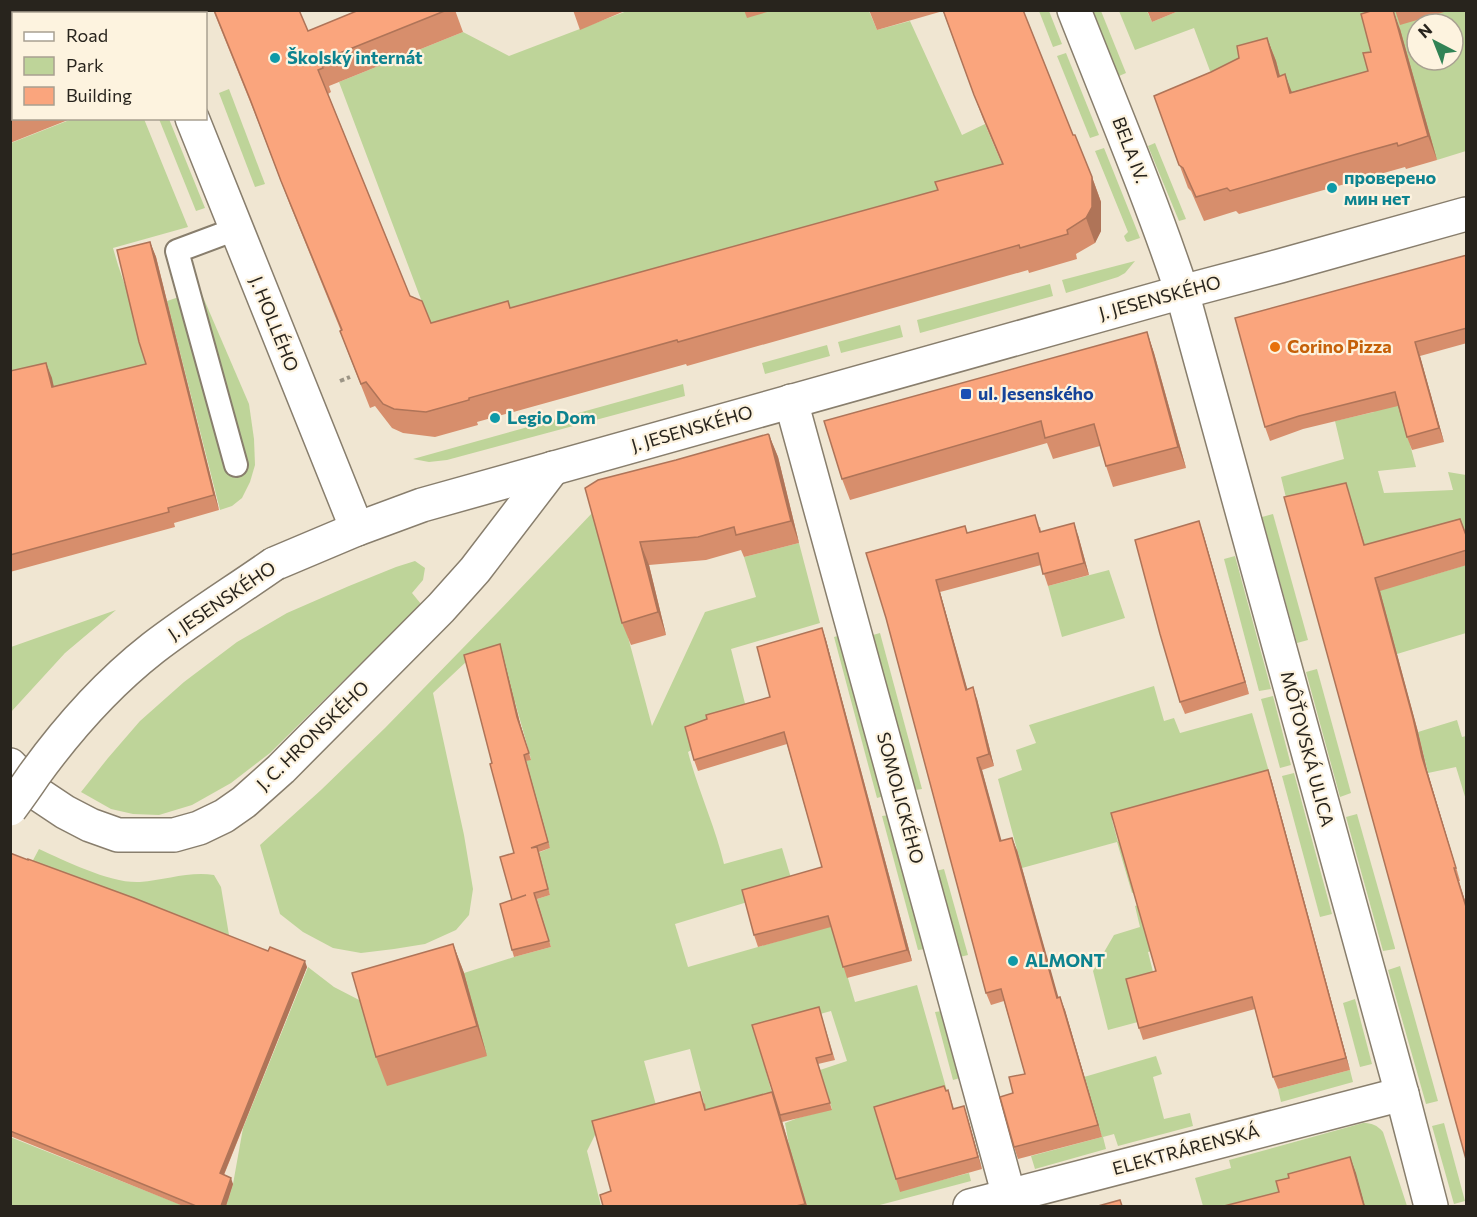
<svg xmlns="http://www.w3.org/2000/svg" width="1477" height="1217" font-family="Commissioner,sans-serif">
  <style>
    .green { fill: #bed499; fill-rule: evenodd }
    .lines { fill: none; stroke-linecap: round; stroke-linejoin: round }
    .service-casing { stroke: #887e6d; stroke-width: 26 }
    .minor-casing { stroke: #887e6d; stroke-width: 36 }
    .tertiary-casing { stroke: #887e6d; stroke-width: 36 }
    .path { stroke: #9c9586; stroke-width: 4; stroke-dasharray: 4.5 3; stroke-linecap: butt }
    .service { stroke: #fff; stroke-width: 22 }
    .minor { stroke: #fff; stroke-width: 33 }
    .tertiary { stroke: #fff; stroke-width: 33 }
    .tertiary-bridge-casing { stroke: #887e6d; stroke-width: 36; stroke-linecap: butt }
    .tertiary-bridge { stroke: #fff; stroke-width: 33 }
    .wall { fill: #d78e6c }
    .shaded-wall { fill: #af7458 }
    .building { fill: #faa57d; stroke: #af7458; stroke-width: 1.5 }
    .culture-dot { fill: #0f9aa8; stroke: #fdf3df; stroke-width: 2 }
    .food-dot { fill: #e8710a; stroke: #fdf3df; stroke-width: 2 }
    .transit-dot { fill: #1a4fb4; stroke: #fdf3df; stroke-width: 2 }
    .labels { text-anchor: middle; stroke-width: 4.5; stroke-linejoin: round; paint-order: stroke }
    .culture-label { font-size: 18px; font-weight: bold; fill: #0d838f; stroke: #fdf3df; text-anchor: start }
    .street-label { font-size: 18px; fill: #28241d; stroke: #fdf3df }
    .food-label { font-size: 18px; font-weight: bold; fill: #c56008; stroke: #fdf3df; text-anchor: start }
    .transit-label { font-size: 18px; font-weight: bold; fill: #164399; stroke: #fdf3df; text-anchor: start }
  </style>
  <rect width="100%" height="100%" fill="#f0e6d2"/>
  <g class="green">
    <path d="M1181,10L1466,11V151L1437,160L1380,75L1377,95H1219L1194,28L1135,50L1119,11H1147L1152,22ZM1417,24H1453V60H1417Z"/>
    <path d="M11,11H100L102,13L14,14L13,52L11,53Z"/>
    <path d="M627,11H869L877,30L910,21L962,135L985,124L1016,197L947,215L431,326L339,82L463,32L509,56Z"/>
    <path d="M1039,11H1049L1062,44L1053,47Z"/>
    <path d="M1092,11H1101L1126,73L1119,76Z"/>
    <path d="M1066,53L1099,135L1090,138L1057,56Z"/>
    <path d="M229,89L265,184L255,187L219,93Z"/>
    <path d="M72,119H144L188,227L113,248L118,265L133,309L149,371L116,388L11,387V143Z"/>
    <path d="M159,119H169L205,208L196,211Z"/>
    <path d="M1155,143L1186,219L1179,221L1148,146Z"/>
    <path d="M1104,148L1140,238L1128,242L1126,241L1124,236L1128,232L1095,151Z"/>
    <path d="M1135,261L1125,273L1118,277L1066,293L1062,280Z"/>
    <path d="M1050,284L1053,296L920,333L917,320Z"/>
    <path d="M200,290L249,404L254,439L255,465L250,482L242,498L232,506L220,510L167,301Z"/>
    <path d="M900,325L903,337L841,353L838,342Z"/>
    <path d="M1380,332L1416,467L1378,471L1384,493L1453,490L1448,472L1466,475V536L1368,558L1289,510L1281,477L1344,459L1335,421L1374,412Z"/>
    <path d="M827,345L830,356L765,374L762,363Z"/>
    <path d="M683,384L685,396L447,460L429,462L413,459Z"/>
    <path d="M594,511L652,726L705,612L756,597L744,557L799,543L820,623L731,649L748,715L688,752C698,790 715,826 724,864L782,848L794,888L675,924L688,967L779,941L828,910L855,1002L917,985L949,1098L900,1191L969,1173L971,1181L876,1206H807L790,1151L785,1123L798,1118L832,1109L820,1070L847,1061L831,1011L755,1032L778,1115L709,1122L690,1049L644,1061L659,1116L596,1133L587,1151L601,1206H226L233,1184L243,1128L308,967L334,987L363,1002L464,973L514,957L551,947L537,899L550,895L538,853L550,848L526,761L531,759L515,702L467,661L433,693L464,835L473,889L469,915L456,930L425,944L394,949L361,953L333,948L303,932L280,914L260,845L321,790L385,728L498,612Z"/>
    <path d="M1273,514L1308,640L1297,643L1262,517Z"/>
    <path d="M1235,556L1271,689L1259,691L1224,559Z"/>
    <path d="M415,561L425,568L423,580L412,593L421,604L270,753L231,783L192,805L159,815L133,814L111,809L81,792L108,758L140,721L184,682L237,642L287,613L349,586L396,567Z"/>
    <path d="M1466,565V633L1397,654L1385,618L1375,576L1423,578Z"/>
    <path d="M1109,570L1125,618L1062,637L1048,586Z"/>
    <path d="M116,610L65,653L11,712V647Z"/>
    <path d="M880,633L922,789L915,790L873,635Z"/>
    <path d="M841,635L884,796L877,798L834,637Z"/>
    <path d="M1317,669L1351,793L1340,797L1306,672Z"/>
    <path d="M1154,686L1164,721L1174,718L1180,733L1252,713L1272,782L1197,803L1215,871L1132,893L1117,842L1022,868L998,779L1022,770L1016,750L1036,743L1029,725ZM1143,813L1149,834L1118,842L1112,820Z"/>
    <path d="M1273,696L1291,765L1280,768L1261,699Z"/>
    <path d="M1457,720L1462,737L1466,736V800L1456,767L1428,773L1418,732Z"/>
    <path d="M1294,773L1332,914L1320,917L1282,776Z"/>
    <path d="M1357,814L1395,948V949L1383,951L1346,817Z"/>
    <path d="M889,815L925,949L918,950L882,816Z"/>
    <path d="M39,849C65,861 112,884 140,882C165,880 190,871 214,875L221,887L230,941L31,864Z"/>
    <path d="M944,869L968,955L960,957L936,871Z"/>
    <path d="M1162,898L1231,929L1148,952L1164,1015L1108,1030L1093,971L1114,935L1140,927L1135,906Z"/>
    <path d="M1400,966L1438,1101L1426,1104L1388,970Z"/>
    <path d="M1355,999L1372,1064L1360,1067L1343,1003Z"/>
    <path d="M942,1011L960,1078L953,1080L935,1012Z"/>
    <path d="M1156,1056L1162,1074L1153,1077L1164,1119L1190,1113L1193,1126L1118,1146L1114,1134L1103,1137L1106,1149L1035,1169L1031,1156L1102,1137L1084,1077Z"/>
    <path d="M1350,1070L1353,1082L1281,1102L1278,1089Z"/>
    <path d="M1363,1123C1372,1123 1377,1125 1383,1132L1407,1206H1203L1195,1178L1231,1168L1229,1160Z"/>
    <path d="M1444,1123L1465,1201L1454,1204L1432,1126Z"/>
    <path d="M10,1137L184,1206H11Z"/>
  </g>
  <g class="lines">
    <defs>
      <path id="service" d="M236,229L177,251L236,465"/>
      <g id="minor">
        <path d="M149,10L150,14"/>
        <path d="M1074,10C1111,104 1150,196 1182,292L1402,1094L1431,1206"/>
        <path d="M192,118L357,529"/>
        <path d="M791,401L1009,1196"/>
        <path d="M10,765L38,794L65,812L90,825L118,835H174L199,828L224,816L244,802L281,769L441,608L475,570L553,468"/>
        <path d="M970,1206L1402,1094"/>
      </g>
      <path id="tertiary" d="M274,564L357,529L422,505L1182,292L1280,266L1466,214"/>
    </defs>
    <use href="#service" class="service-casing"/>
    <use href="#minor" class="minor-casing"/>
    <use href="#tertiary" class="tertiary-casing"/>
    <path class="path" d="M340,381L350,377"/>
    <use href="#service" class="service"/>
    <use href="#minor" class="minor"/>
    <use href="#tertiary" class="tertiary"/>
    <defs>
      <path id="tertiary-bridge" d="M10,809C18,798 26,787 34,775C68,728 107,684 153,648C192,618 234,592 274,564"/>
    </defs>
    <use href="#tertiary-bridge" class="tertiary-bridge-casing"/>
    <use href="#tertiary-bridge" class="tertiary-bridge"/>
  </g>
  <g class="wall">
    <path d="M213,10H299L308,31L359,10H455L463,32L329,86L331,92L328,94L410,296L431,323L511,308L938,190L1002,164L983,119L943,11L877,30L869,10H1023L1073,135L1092,177L1101,202V231L1095,243L1076,254L1077,259L1029,273L1028,270L687,366L686,364L477,422L478,425L435,437L403,433L392,428L375,406L370,408L349,355L340,331H341L290,205L259,124Z"/>
    <path d="M573,10H627L580,30Z"/>
    <path d="M744,10H774L747,18Z"/>
    <path d="M1147,10H1181L1152,22Z"/>
    <path d="M1395,10H1451L1400,25Z"/>
    <path d="M1400,29L1437,160L1406,169L1405,167L1366,178L1239,214L1236,211L1204,221L1191,191L1188,188L1154,96L1211,72L1239,58L1267,38L1276,61L1280,76L1292,92L1368,71L1371,52Z"/>
    <path d="M14,41V118H73L10,143V43Z"/>
    <path d="M150,242L156,257L219,510L174,523L175,527L10,572V371L46,363L54,387L146,364Z"/>
    <path d="M1467,255V343L1420,356L1444,442L1412,450L1407,437L1398,406L1303,429L1270,441L1265,427Z"/>
    <path d="M1147,332L1154,353L1186,468L1113,487L1106,466L1100,446L1053,459L1047,443L850,500L842,479Z"/>
    <path d="M769,435L778,457L799,543L744,557L741,550L706,560L649,565L666,635L631,645L622,623L585,488L676,460Z"/>
    <path d="M1350,496L1365,545L1460,519L1467,536V565L1380,591L1418,732L1427,770L1460,881H1459L1467,907V1163Z"/>
    <path d="M1040,527L1041,531L1078,535L1089,575L1048,586L1041,565L940,592L967,689L977,699L994,766L982,770L1001,841L1017,850L1058,998L1065,1010L1102,1137L1018,1159L1014,1147L1013,1093L1025,1074L1004,1001L991,1005L986,993L886,618L968,533Z"/>
    <path d="M1203,533L1249,694L1185,714L1180,702Z"/>
    <path d="M822,628L826,640L912,961L847,978L831,927L758,947L754,935L822,867L787,744L698,771L694,760L770,697Z"/>
    <path d="M500,644L520,723L531,760L526,761L550,848L539,852L550,895L537,899L551,947L514,957L512,950V900L514,853L492,763Z"/>
    <path d="M1268,770L1272,782L1350,1070L1278,1089L1273,1077L1255,1009L1143,1040L1139,1028L1156,971Z"/>
    <path d="M10,853L307,967L224,1175L233,1184L226,1206H183L10,1136Z"/>
    <path d="M453,944L464,973L487,1056L387,1086L376,1057Z"/>
    <path d="M821,1014L835,1060L818,1064L832,1110L782,1122L781,1118L807,1206H603L611,1191L705,1103L706,1110L772,1092Z"/>
    <path d="M948,1090L954,1109L964,1106L968,1119L982,1169L900,1192L896,1179L946,1091Z"/>
  </g>
  <g class="shaded-wall">
    <path d="M1393,10L1400,29L1437,160L1428,136Z"/>
    <path d="M1267,38L1276,61L1286,100L1278,77Z"/>
    <path d="M1285,74L1294,98L1290,93Z"/>
    <path d="M1092,177L1101,202V231L1095,243L1086,218Z"/>
    <path d="M150,242L156,257L219,510L214,495Z"/>
    <path d="M1147,332L1154,353L1186,468L1178,447Z"/>
    <path d="M1415,342L1420,356L1444,442L1439,428Z"/>
    <path d="M46,363L52,378L57,402L52,387Z"/>
    <path d="M769,435L778,457L799,543L791,521Z"/>
    <path d="M1199,521L1203,533L1249,694L1245,682Z"/>
    <path d="M1074,523L1078,535L1089,575L1084,563Z"/>
    <path d="M640,542L649,565L666,635L658,612Z"/>
    <path d="M1375,578L1380,591L1418,732L1427,770L1460,881L1422,757Z"/>
    <path d="M936,580L940,592L971,702L966,690Z"/>
    <path d="M822,628L826,640L912,961L907,950Z"/>
    <path d="M500,644L520,723L531,760L517,717Z"/>
    <path d="M973,687L977,699L994,766L989,754Z"/>
    <path d="M524,755L526,761L550,848L548,842Z"/>
    <path d="M977,758L982,770L1005,853L1000,841Z"/>
    <path d="M1268,770L1272,782L1350,1070L1346,1058Z"/>
    <path d="M1012,838L1017,850L1062,1010L1057,998Z"/>
    <path d="M1454,868L1467,907V910Z"/>
    <path d="M453,944L464,973L487,1056L477,1026Z"/>
    <path d="M305,961L307,967L222,1179L220,1173Z"/>
    <path d="M1060,997L1065,1010L1102,1137L1098,1125Z"/>
    <path d="M772,1092L777,1104L807,1206L805,1204Z"/>
    <path d="M964,1106L968,1119L982,1169L978,1157Z"/>
    <path d="M1350,1157L1356,1173L1365,1206H1364Z"/>
    <path d="M231,1178L233,1184L226,1206H221Z"/>
  </g>
  <g class="building">
    <path d="M214,10H299L308,31L359,10H447L320,61L323,68L318,70L410,296L422,301L431,323L508,301L510,308L938,190L935,182L1003,164L974,95L943,10H1023L1073,135H1075L1092,177V207L1086,218L1067,230L1068,234L1020,248L1019,245L678,342L677,340L469,398V400L426,412L394,409L383,404L366,382L361,384L340,331L342,330L281,181L250,99Z"/>
    <path d="M1374,10H1393L1428,136L1398,146L1397,143L1357,154L1230,191L1227,188L1196,197L1183,168L1179,165L1154,96L1211,72L1239,58L1237,46L1267,38L1278,77L1285,74L1290,93L1368,71L1363,53L1371,52L1361,14Z"/>
    <path d="M14,41V108L10,110V43Z"/>
    <path d="M150,242L214,495L168,508L169,512L10,555V371L46,363L52,387L146,364L139,342L117,250Z"/>
    <path d="M1467,255V328L1415,342L1439,428L1407,437L1395,392L1299,416L1265,427L1235,318Z"/>
    <path d="M1147,332L1178,447L1106,466L1094,424L1045,438L1041,421L842,479L824,421Z"/>
    <path d="M768,434L769,435L791,521L736,535L734,527L698,537L640,542L658,612L622,623L585,488L598,480L676,460Z"/>
    <path d="M1346,483L1364,545L1460,519L1467,538V550L1375,578L1413,718L1422,757L1456,868H1454L1467,910V1163L1284,497Z"/>
    <path d="M1035,515L1040,532L1074,523L1084,563L1043,574L1038,553L936,580L966,690L973,687L989,754L977,758L1000,841L1012,838L1057,998L1060,997L1098,1125L1014,1147L1000,1097L1013,1093L1009,1077L1025,1074L1001,989L986,993L886,618L866,553L965,526L967,533Z"/>
    <path d="M1199,521L1245,682L1180,702L1160,634L1135,540Z"/>
    <path d="M822,628L907,950L843,967L828,916L754,935L742,890L822,867L784,732L694,760L685,727L707,719L706,715L770,697L757,647Z"/>
    <path d="M500,644L517,717L529,753L524,755L548,842L531,848L537,847L548,889L534,893L549,941L512,950L500,904L526,895L512,900L500,857L514,853L490,764L492,763L464,655Z"/>
    <path d="M1268,770L1346,1058L1273,1077L1252,997L1139,1028L1126,979L1156,971L1111,813Z"/>
    <path d="M10,853L28,860V859L134,898L268,951L270,947L305,961L220,1173L231,1178L221,1206H196L113,1172L10,1131Z"/>
    <path d="M453,944L477,1026L376,1057L352,973Z"/>
    <path d="M819,1007L832,1054L816,1058L830,1103L780,1115L752,1025Z"/>
    <path d="M944,1086L946,1091L948,1090L953,1109L964,1106L978,1157L896,1179L874,1107Z"/>
    <path d="M700,1092L705,1110L772,1092L805,1204L796,1206H603L600,1195L611,1191L592,1121Z"/>
    <path d="M1350,1157L1364,1206H1224L1279,1192L1276,1181L1289,1178L1288,1174Z"/>
    <path d="M1120,1200L1122,1206H1098Z"/>
  </g>
  <g class="culture-dot">
    <circle cx="275" cy="58" r="6"/>
    <circle cx="1332" cy="188" r="6"/>
    <circle cx="495" cy="418" r="6"/>
    <circle cx="1013" cy="961" r="6"/>
  </g>
  <circle class="food-dot" cx="1275" cy="347" r="6"/>
  <rect class="transit-dot" x="960" y="388" width="12" height="12" rx="3"/>
  <g class="labels">
    <g class="culture-label">
      <text x="287" y="64">Školský internát</text>
      <text x="1344" y="184">проверено<tspan x="1344" dy="21">мин нет</tspan></text>
      <text x="507" y="424">Legio Dom</text>
      <text x="1025" y="967">ALMONT</text>
    </g>
    <g class="street-label">
      <text transform="translate(1130 150) rotate(69)" y="6">BELA IV.</text>
      <text transform="translate(1160 298) rotate(-15)" y="6">J. JESENSKÉHO</text>
      <text transform="translate(274 324) rotate(68)" y="6">J. HOLLÉHO</text>
      <text transform="translate(692 429) rotate(-16)" y="6">J. JESENSKÉHO</text>
      <text transform="translate(222 601) rotate(-34)" y="6">J. JESENSKÉHO</text>
      <text transform="translate(313 736) rotate(-44)" y="6">J. C. HRONSKÉHO</text>
      <text transform="translate(1307 749) rotate(75)" y="6">MÔŤOVSKÁ ULICA</text>
      <text transform="translate(900 798) rotate(75)" y="6">SOMOLICKÉHO</text>
      <text transform="translate(1186 1150) rotate(-15)" y="6">ELEKTRÁRENSKÁ</text>
    </g>
    <g class="food-label">
      <text x="1287" y="353">Corino Pizza</text>
    </g>
    <g class="transit-label">
      <text x="978" y="400">ul. Jesenského</text>
    </g>
  </g>
  <rect width="1477" height="1217" fill="none" stroke="#28241d" stroke-width="24"/>
  <rect x="12" y="12" width="195" height="108" fill="#fdf3df" stroke="#a8a091" stroke-width="1.5"/>
  <rect x="24" y="32" width="30" height="9" fill="#ffffff" stroke="#a8a091" stroke-width="1.5"/>
  <text x="66" y="42" font-size="18" fill="#28241d">Road</text>
  <rect x="24" y="57" width="30" height="18" fill="#bed499" stroke="#a8a091" stroke-width="1.5"/>
  <text x="66" y="72" font-size="18" fill="#28241d">Park</text>
  <rect x="24" y="87" width="30" height="18" fill="#faa57d" stroke="#a8a091" stroke-width="1.5"/>
  <text x="66" y="102" font-size="18" fill="#28241d">Building</text>
  <g transform="translate(1435 42) rotate(318)"><circle r="28" fill="#fdf3df" stroke="#a8a091" stroke-width="1.5"/>
  <path d="M0-4.5L10 22L0 15L-10 22Z" fill="#318355"/>
  <text y="-9" font-size="16" font-weight="bold" text-anchor="middle" fill="#28241d">N</text>
  </g>
</svg>
